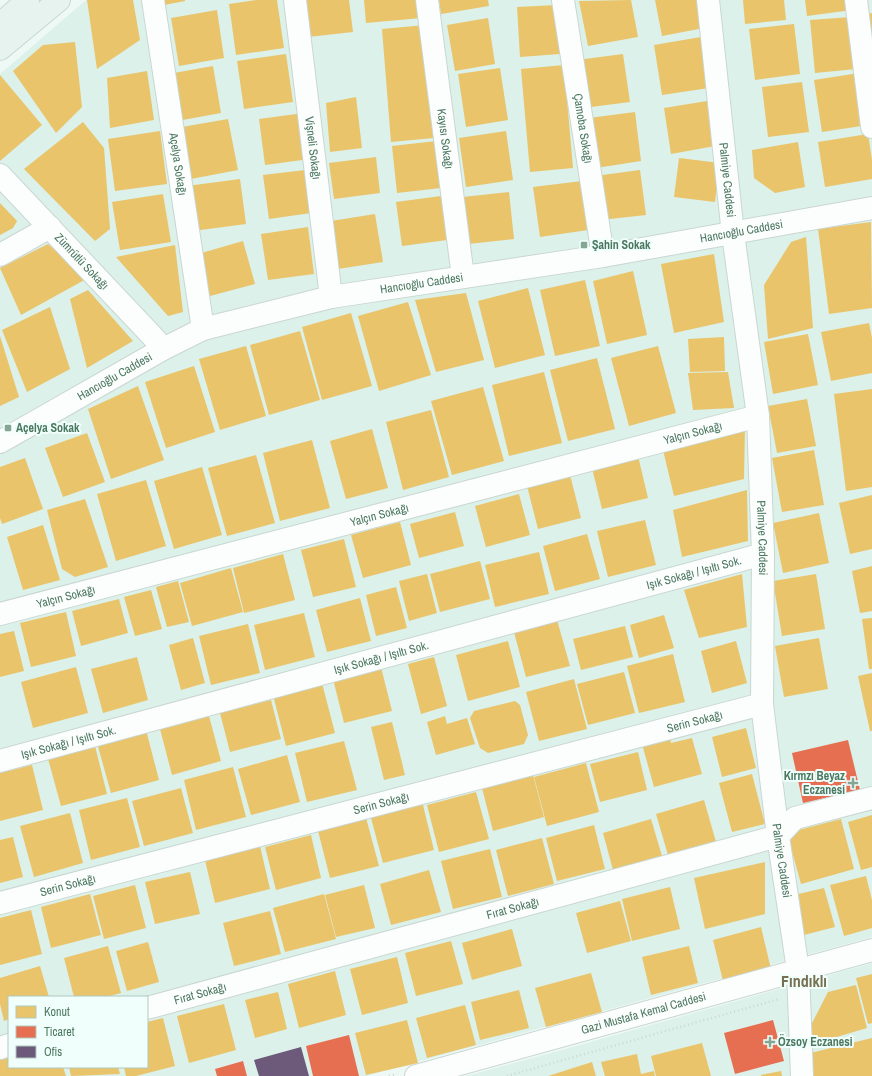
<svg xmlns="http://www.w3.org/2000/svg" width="872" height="1076" font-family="'Archivo Narrow',sans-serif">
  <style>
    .residential { fill: #dcf1ea; fill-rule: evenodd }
    .homes { fill: #e9c46a }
    .shops { fill: #e76f51 }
    .offices { fill: #6d597a }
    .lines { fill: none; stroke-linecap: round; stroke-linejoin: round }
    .minor-casing { stroke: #c9d6d1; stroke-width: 24 }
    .major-casing { stroke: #c7d7d0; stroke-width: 24 }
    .path { stroke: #ccd9d3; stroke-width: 2.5; stroke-dasharray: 1 3; stroke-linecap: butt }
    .minor { stroke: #fcfefe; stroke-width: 22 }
    .major { stroke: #e6f3ef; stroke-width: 22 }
    .poi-dot { fill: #85a595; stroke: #f0fffb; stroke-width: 1.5 }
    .labels { text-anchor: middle; stroke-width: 4; stroke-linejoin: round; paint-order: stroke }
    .street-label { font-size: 12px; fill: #4c7861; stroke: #f0fffb }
    .poi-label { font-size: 12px; font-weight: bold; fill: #4c7861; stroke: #f0fffb; text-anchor: start }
    .district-label { font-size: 16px; font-weight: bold; fill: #787053; stroke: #f0fffb }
  </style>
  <rect width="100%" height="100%" fill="#eef9f6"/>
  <g class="residential">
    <path d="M86,0H872V937L366,1076H0V74ZM9,997H147V1067H9Z"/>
    <path d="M872,963V1076H466L569,1048Z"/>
  </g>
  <g class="homes">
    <path d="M87,0H133L140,40L97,69Z"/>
    <path d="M158,0H185V1L159,6Z"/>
    <path d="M256,0H277L284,48L236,55L229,4Z"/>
    <path d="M303,0H349L353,32L308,37Z"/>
    <path d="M364,0H420L421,18L366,23Z"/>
    <path d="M439,0H488L489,6L441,14Z"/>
    <path d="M631,0L638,37L588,46L579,1Z"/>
    <path d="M655,0H699L704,28L662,36Z"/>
    <path d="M743,0H784L786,20L745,24Z"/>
    <path d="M805,0H850L852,10L807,16Z"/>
    <path d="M557,5L560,54L520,57L517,7Z"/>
    <path d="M217,10L224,58L179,66L171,18Z"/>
    <path d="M872,13V49L865,15Z"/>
    <path d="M851,17L856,69L815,73L810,20Z"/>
    <path d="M488,18L495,64L455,71L447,25Z"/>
    <path d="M794,24L800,74L755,80L749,29Z"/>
    <path d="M425,25L434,138L391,142L382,29Z"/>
    <path d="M701,37L709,88L662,95L654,45Z"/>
    <path d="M75,42L82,107L56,133L13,71L43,45Z"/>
    <path d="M286,54L293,102L244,109L237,61Z"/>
    <path d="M623,54L630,102L583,108L577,60Z"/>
    <path d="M564,65L573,168L530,172L521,69Z"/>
    <path d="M213,66L221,113L177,121L168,74Z"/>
    <path d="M500,68L508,120L466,127L458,74Z"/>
    <path d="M147,71L154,120L110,128L107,78Z"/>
    <path d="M859,73L868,125L822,132L814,80Z"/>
    <path d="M0,75L42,125L0,161Z"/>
    <path d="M802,82L809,132L768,137L762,87Z"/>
    <path d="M356,97L362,148L330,152L326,103Z"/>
    <path d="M707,101L715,146L671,154L664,108Z"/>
    <path d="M635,112L641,161L596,168L589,118Z"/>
    <path d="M304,113L310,159L265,165L259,119Z"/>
    <path d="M228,119L238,170L191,179L182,127Z"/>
    <path d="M83,122L104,148L110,229L95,241L24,169Z"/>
    <path d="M160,131L167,184L115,191L108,139Z"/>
    <path d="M506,131L513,180L466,187L459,138Z"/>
    <path d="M868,134L872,160V179L825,187L818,142Z"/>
    <path d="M436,141L441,188L397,193L392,146Z"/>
    <path d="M798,142L805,187L775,193L754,178L752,150Z"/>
    <path d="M376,157L380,193L334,199L329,163Z"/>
    <path d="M679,158L720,163L715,202L674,197Z"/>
    <path d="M305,170L311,213L269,219L263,175Z"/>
    <path d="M640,170L646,215L601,220L595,176Z"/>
    <path d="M240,179L246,224L193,231L187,186Z"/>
    <path d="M582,181L588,230L540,237L533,187Z"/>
    <path d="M509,192L514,239L468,244L463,197Z"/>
    <path d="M163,194L171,242L120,250L112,202Z"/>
    <path d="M441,196L447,240L402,246L396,202Z"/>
    <path d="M0,203L17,221L13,228L0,235Z"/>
    <path d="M375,214L383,262L338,269L331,221Z"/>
    <path d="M871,222L872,308L829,314L818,229Z"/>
    <path d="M308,227L314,274L268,280L261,234Z"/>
    <path d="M806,237L813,328L768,339L764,285L791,242Z"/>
    <path d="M243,241L255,284L210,296L198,254Z"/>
    <path d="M48,244L88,278L21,315L0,268Z"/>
    <path d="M175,245L183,312L168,316L116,257Z"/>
    <path d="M714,254L724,322L674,333L661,264Z"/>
    <path d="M633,271L647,335L607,344L593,281Z"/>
    <path d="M585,280L600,346L555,356L540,290Z"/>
    <path d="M528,288L545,355L495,368L478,301Z"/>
    <path d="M88,290L133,341L87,368L70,299Z"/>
    <path d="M466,293L484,360L436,372L415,300Z"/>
    <path d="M408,302L431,375L379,391L358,316Z"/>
    <path d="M50,307L70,369L27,392L2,330Z"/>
    <path d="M351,313L372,386L322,400L302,327Z"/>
    <path d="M869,323L872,338V373L831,381L821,332Z"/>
    <path d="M300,331L320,400L269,415L250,345Z"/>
    <path d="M808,334L818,385L773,394L764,342Z"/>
    <path d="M0,336L19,397L0,406Z"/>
    <path d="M724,337L725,371L690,372L688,339Z"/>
    <path d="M246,346L266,416L220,430L199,359Z"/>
    <path d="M658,346L676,413L629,426L611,358Z"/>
    <path d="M597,358L615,429L568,441L550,370Z"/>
    <path d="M194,366L215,432L166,448L145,382Z"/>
    <path d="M544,372L562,443L509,456L492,385Z"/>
    <path d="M728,372L734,408L693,410L688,373Z"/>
    <path d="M138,386L164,460L111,479L88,409Z"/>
    <path d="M483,387L504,461L452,475L431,401Z"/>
    <path d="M872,389V487L846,491L834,394Z"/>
    <path d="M807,399L816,446L777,453L768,406Z"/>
    <path d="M431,410L449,477L403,490L386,422Z"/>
    <path d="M745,427L744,479L674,496L663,450Z"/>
    <path d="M372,429L388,488L346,499L330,441Z"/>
    <path d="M87,433L105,482L63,497L45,448Z"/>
    <path d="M312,440L330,508L280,521L263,453Z"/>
    <path d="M814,450L824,505L782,512L772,458Z"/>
    <path d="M256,455L275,523L227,536L208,468Z"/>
    <path d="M638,456L648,498L602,509L592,468Z"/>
    <path d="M25,458L43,509L2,524L0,518V467Z"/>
    <path d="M202,467L222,535L174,549L154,481Z"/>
    <path d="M570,475L581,518L538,529L527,486Z"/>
    <path d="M146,480L166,546L116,561L97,494Z"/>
    <path d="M747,490L748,541L682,557L673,510Z"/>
    <path d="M519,494L530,535L486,547L475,506Z"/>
    <path d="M872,495V549L850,554L839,503Z"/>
    <path d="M85,499L108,567L75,577L62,569L47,510Z"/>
    <path d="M455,512L464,546L419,558L410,524Z"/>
    <path d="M819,513L829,563L783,573L773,523Z"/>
    <path d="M645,520L656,565L608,577L597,531Z"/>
    <path d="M400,522L411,565L363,578L351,535Z"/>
    <path d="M43,525L60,580L23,590L7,537Z"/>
    <path d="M587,534L600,579L555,591L543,546Z"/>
    <path d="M344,539L356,587L313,597L301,550Z"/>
    <path d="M539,552L549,594L495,607L485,565Z"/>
    <path d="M283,554L295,600L244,613L233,568Z"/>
    <path d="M480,561L490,599L440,612L430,574Z"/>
    <path d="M872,566V611L860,613L852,571Z"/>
    <path d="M231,568L243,612L192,626L180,583Z"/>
    <path d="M427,574L437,613L409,621L399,581Z"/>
    <path d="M742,574L747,627L699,638L684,590Z"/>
    <path d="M816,574L825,629L782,636L773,581Z"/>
    <path d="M178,581L189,622L167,627L156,587Z"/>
    <path d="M396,587L407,628L376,636L366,595Z"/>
    <path d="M151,590L162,629L135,636L124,597Z"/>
    <path d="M360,598L371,641L327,652L316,610Z"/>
    <path d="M119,599L128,633L81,646L72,611Z"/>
    <path d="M66,612L76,656L31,667L20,623Z"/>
    <path d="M304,613L315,657L265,670L254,625Z"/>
    <path d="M664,615L674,648L639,658L630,625Z"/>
    <path d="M872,618V669H869L862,619Z"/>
    <path d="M557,620L570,666L526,677L514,632Z"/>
    <path d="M248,624L260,673L211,685L199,636Z"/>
    <path d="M625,626L633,657L581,670L573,639Z"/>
    <path d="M14,631L24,671L0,677V634Z"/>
    <path d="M193,638L205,683L181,690L169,645Z"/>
    <path d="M819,638L828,689L784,697L775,646Z"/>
    <path d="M508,641L520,687L468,701L456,655Z"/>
    <path d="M736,641L747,683L712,693L701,651Z"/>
    <path d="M673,654L685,702L639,713L627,666Z"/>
    <path d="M137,657L148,700L103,713L91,669Z"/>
    <path d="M434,657L447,706L421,714L408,664Z"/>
    <path d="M76,667L88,713L33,728L21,682Z"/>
    <path d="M381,667L392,711L344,723L333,679Z"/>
    <path d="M624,672L635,713L588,725L577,684Z"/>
    <path d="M872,673V731H870L858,676Z"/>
    <path d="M574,679L587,729L539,741L526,692Z"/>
    <path d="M322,683L335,733L286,746L273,695Z"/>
    <path d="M271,700L281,739L230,752L220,713Z"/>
    <path d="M515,701L520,705L528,735L524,744L488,753L480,748L470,718L474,711Z"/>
    <path d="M209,716L221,761L172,775L160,729Z"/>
    <path d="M445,716L447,724L467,718L475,744L436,755L427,722Z"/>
    <path d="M392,722L405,775L384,780L371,727Z"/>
    <path d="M746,728L756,768L722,777L712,737Z"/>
    <path d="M146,730L159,780L111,793L97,743Z"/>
    <path d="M670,737L671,743L692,738L702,774L654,787L642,744Z"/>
    <path d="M344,741L357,790L307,802L295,753Z"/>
    <path d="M94,742L107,794L61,806L47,755Z"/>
    <path d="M638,752L647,790L600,802L590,764Z"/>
    <path d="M287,755L300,802L251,815L238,769Z"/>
    <path d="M586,763L599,812L547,826L534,777Z"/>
    <path d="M32,765L43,810L0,821V773Z"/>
    <path d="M233,767L246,817L196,830L184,780Z"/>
    <path d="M752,774L765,824L732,832L719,783Z"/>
    <path d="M533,775L544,817L493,831L482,788Z"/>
    <path d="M181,788L193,833L144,846L132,801Z"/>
    <path d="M476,792L489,839L439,852L427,805Z"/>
    <path d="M127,798L140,847L91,860L79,810Z"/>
    <path d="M704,800L716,842L668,855L656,814Z"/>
    <path d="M422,801L434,850L383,863L370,814Z"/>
    <path d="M70,813L83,863L34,877L20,826Z"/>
    <path d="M365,814L379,866L330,878L317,827Z"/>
    <path d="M872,815V867L861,870L848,822Z"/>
    <path d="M651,819L662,856L613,870L603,833Z"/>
    <path d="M841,819L854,869L801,884L787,833Z"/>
    <path d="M594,825L605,869L557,881L546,838Z"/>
    <path d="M311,835L321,878L276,890L265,847Z"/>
    <path d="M13,837L23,877L0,883V840Z"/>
    <path d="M542,838L554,884L508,896L496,850Z"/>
    <path d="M260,846L270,889L215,903L205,860Z"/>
    <path d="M490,849L502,897L453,909L441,861Z"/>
    <path d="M765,862V914L705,929L694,878Z"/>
    <path d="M429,870L441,912L391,925L380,884Z"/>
    <path d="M190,872L200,914L155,924L145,882Z"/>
    <path d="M866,876L872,900V928L844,936L830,885Z"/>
    <path d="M135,885L146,928L104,939L93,896Z"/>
    <path d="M364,885L375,928L336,937L325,895Z"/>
    <path d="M670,887L680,929L632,941L622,899Z"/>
    <path d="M824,888L835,927L804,935L794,895Z"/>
    <path d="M90,894L101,935L51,948L41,907Z"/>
    <path d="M324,894L336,939L285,952L273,908Z"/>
    <path d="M620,901L631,941L587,953L576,913Z"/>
    <path d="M31,910L42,954L0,965V918Z"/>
    <path d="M270,911L281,954L234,966L223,923Z"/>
    <path d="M761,927L771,969L723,981L713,940Z"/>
    <path d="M512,929L522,966L472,980L462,943Z"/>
    <path d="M451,941L463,984L416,996L405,953Z"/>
    <path d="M148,942L159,982L127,991L116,951Z"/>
    <path d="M108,946L121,993L106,997H74L64,958Z"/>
    <path d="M689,946L698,983L651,995L642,957Z"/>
    <path d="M397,957L408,1003L362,1015L350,969Z"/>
    <path d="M40,966L49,997H9V1019L4,1021L0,1004V978Z"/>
    <path d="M335,971L346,1015L299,1028L288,984Z"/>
    <path d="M591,973L602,1012L546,1027L535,988Z"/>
    <path d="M872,974V1023L868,1024L856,978Z"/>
    <path d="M856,985L867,1028L813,1044L810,1027L828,992Z"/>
    <path d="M519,990L529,1028L480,1040L471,1002Z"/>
    <path d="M278,992L287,1029L255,1038L245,1000Z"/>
    <path d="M224,1004L236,1050L189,1063L177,1016Z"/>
    <path d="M465,1005L476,1045L427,1058L416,1018Z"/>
    <path d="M163,1018L175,1066L136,1076H126L124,1067H147V1022Z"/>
    <path d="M407,1020L418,1063L366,1075L355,1033Z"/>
    <path d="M872,1038V1076H808L802,1055Z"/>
    <path d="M702,1043L711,1076H656L651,1056Z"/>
    <path d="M637,1054L641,1074L654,1071L655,1076H605L601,1062Z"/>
    <path d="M9,1055V1067H63L66,1076H0V1057Z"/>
    <path d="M592,1062L596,1076H548Z"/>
    <path d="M69,1067H118L120,1074L71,1076Z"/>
    <path d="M781,1071L782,1076H761V1075Z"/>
  </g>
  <g class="shops">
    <path d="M848,740L860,790L803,803L792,753Z"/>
    <path d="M773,1020L784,1061L735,1074L724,1033Z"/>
    <path d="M349,1035L359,1076H313L306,1046Z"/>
    <path d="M243,1061L247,1076H217L215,1069Z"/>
  </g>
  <path class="offices" d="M301,1047L309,1076H259L254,1060Z"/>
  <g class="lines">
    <defs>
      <g id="minor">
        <path id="s1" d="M153,0L203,329"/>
        <path id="s2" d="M295,0L331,297"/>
        <path id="s3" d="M427,0L463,277"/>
        <path id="s4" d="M563,0L603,256"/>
        <path id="s5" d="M708,0L733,234L758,416L763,554L762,704L778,836L798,970L802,1076"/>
        <path d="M856,0L872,127"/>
        <path id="s6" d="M0,175L155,339L163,349"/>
        <path d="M0,255L50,227"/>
        <path id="s7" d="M0,442L163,349L203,329L331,297L603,256L872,208"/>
        <path id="s8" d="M0,614L758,416"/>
        <path id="s9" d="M0,761L763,554"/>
        <path id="s10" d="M0,903L762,704"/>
        <path id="s11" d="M147,1008L778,836L795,818L872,798"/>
        <path d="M0,1048L9,1045"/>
        <path id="s12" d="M416,1076L872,950"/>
      </g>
      <g id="major">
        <path d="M0,24L28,0"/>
        <path d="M0,49L59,0"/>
      </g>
    </defs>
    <use href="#minor" class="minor-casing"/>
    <use href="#major" class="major-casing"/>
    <g class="path">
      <path d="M389,1076L397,1074"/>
      <path d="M507,1076L779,999"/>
    </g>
    <use href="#minor" class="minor"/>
    <use href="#major" class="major"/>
  </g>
  <g class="poi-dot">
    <rect x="580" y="241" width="8" height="8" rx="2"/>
    <rect x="4" y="424" width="8" height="8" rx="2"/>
    <path d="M851 777h4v4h4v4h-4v4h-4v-4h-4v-4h4z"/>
    <path d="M768 1036h4v4h4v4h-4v4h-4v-4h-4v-4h4z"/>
  </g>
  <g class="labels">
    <g class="street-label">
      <text dy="4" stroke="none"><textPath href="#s4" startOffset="130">Çamoba Sokağı</textPath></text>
      <text dy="4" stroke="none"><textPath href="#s3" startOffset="140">Kayısı Sokağı</textPath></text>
      <text dy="4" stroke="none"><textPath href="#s2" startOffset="149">Vişneli Sokağı</textPath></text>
      <text dy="4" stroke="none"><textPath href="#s1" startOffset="166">Açelya Sokağı</textPath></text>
      <text dy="4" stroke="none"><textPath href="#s5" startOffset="181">Palmiye Caddesi</textPath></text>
      <text dy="4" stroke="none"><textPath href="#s7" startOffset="780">Hancıoğlu Caddesi</textPath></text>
      <text dy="4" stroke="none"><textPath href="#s6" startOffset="119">Zümrütlü Sokağı</textPath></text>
      <text dy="4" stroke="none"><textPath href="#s7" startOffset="456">Hancıoğlu Caddesi</textPath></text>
      <text dy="4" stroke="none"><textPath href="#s7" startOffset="132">Hancıoğlu Caddesi</textPath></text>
      <text dy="4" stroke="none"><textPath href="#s8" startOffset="716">Yalçın Sokağı</textPath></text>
      <text dy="4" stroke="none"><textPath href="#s8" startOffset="392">Yalçın Sokağı</textPath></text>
      <text dy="4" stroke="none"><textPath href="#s5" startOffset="541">Palmiye Caddesi</textPath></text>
      <text dy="4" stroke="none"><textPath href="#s9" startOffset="719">Işık Sokağı / Işıltı Sok.</textPath></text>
      <text dy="4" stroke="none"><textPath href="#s8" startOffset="68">Yalçın Sokağı</textPath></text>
      <text dy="4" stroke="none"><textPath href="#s9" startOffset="395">Işık Sokağı / Işıltı Sok.</textPath></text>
      <text dy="4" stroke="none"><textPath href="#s10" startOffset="718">Serin Sokağı</textPath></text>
      <text dy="4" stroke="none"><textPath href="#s9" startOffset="71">Işık Sokağı / Işıltı Sok.</textPath></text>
      <text dy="4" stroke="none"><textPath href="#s10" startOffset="394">Serin Sokağı</textPath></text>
      <text dy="4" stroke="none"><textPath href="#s5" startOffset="865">Palmiye Caddesi</textPath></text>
      <text dy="4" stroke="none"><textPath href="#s10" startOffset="70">Serin Sokağı</textPath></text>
      <text dy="4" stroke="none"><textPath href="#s11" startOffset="379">Fırat Sokağı</textPath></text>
      <text dy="4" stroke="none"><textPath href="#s11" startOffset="55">Fırat Sokağı</textPath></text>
      <text dy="4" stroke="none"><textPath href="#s12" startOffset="236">Gazi Mustafa Kemal Caddesi</textPath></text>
    </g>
    <g class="poi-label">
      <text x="592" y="249">Şahin Sokak</text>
      <text x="16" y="432">Açelya Sokak</text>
      <text x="845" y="780" text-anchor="end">Kırmzı Beyaz<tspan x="845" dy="14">Eczanesi</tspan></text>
      <text x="778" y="1046">Özsoy Eczanesi</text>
    </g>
    <g class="district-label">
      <text x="804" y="987">Fındıklı</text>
    </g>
  </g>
  <rect x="8" y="996" width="140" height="72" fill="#f0fffb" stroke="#aec9bd"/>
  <rect x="16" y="1006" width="20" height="12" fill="#e9c46a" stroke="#aec9bd"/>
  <text x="44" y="1016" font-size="12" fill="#4c7861">Konut</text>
  <rect x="16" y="1026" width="20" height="12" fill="#e76f51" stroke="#aec9bd"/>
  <text x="44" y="1036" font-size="12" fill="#4c7861">Ticaret</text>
  <rect x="16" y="1046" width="20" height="12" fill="#6d597a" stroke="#aec9bd"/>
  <text x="44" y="1056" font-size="12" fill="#4c7861">Ofis</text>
</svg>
